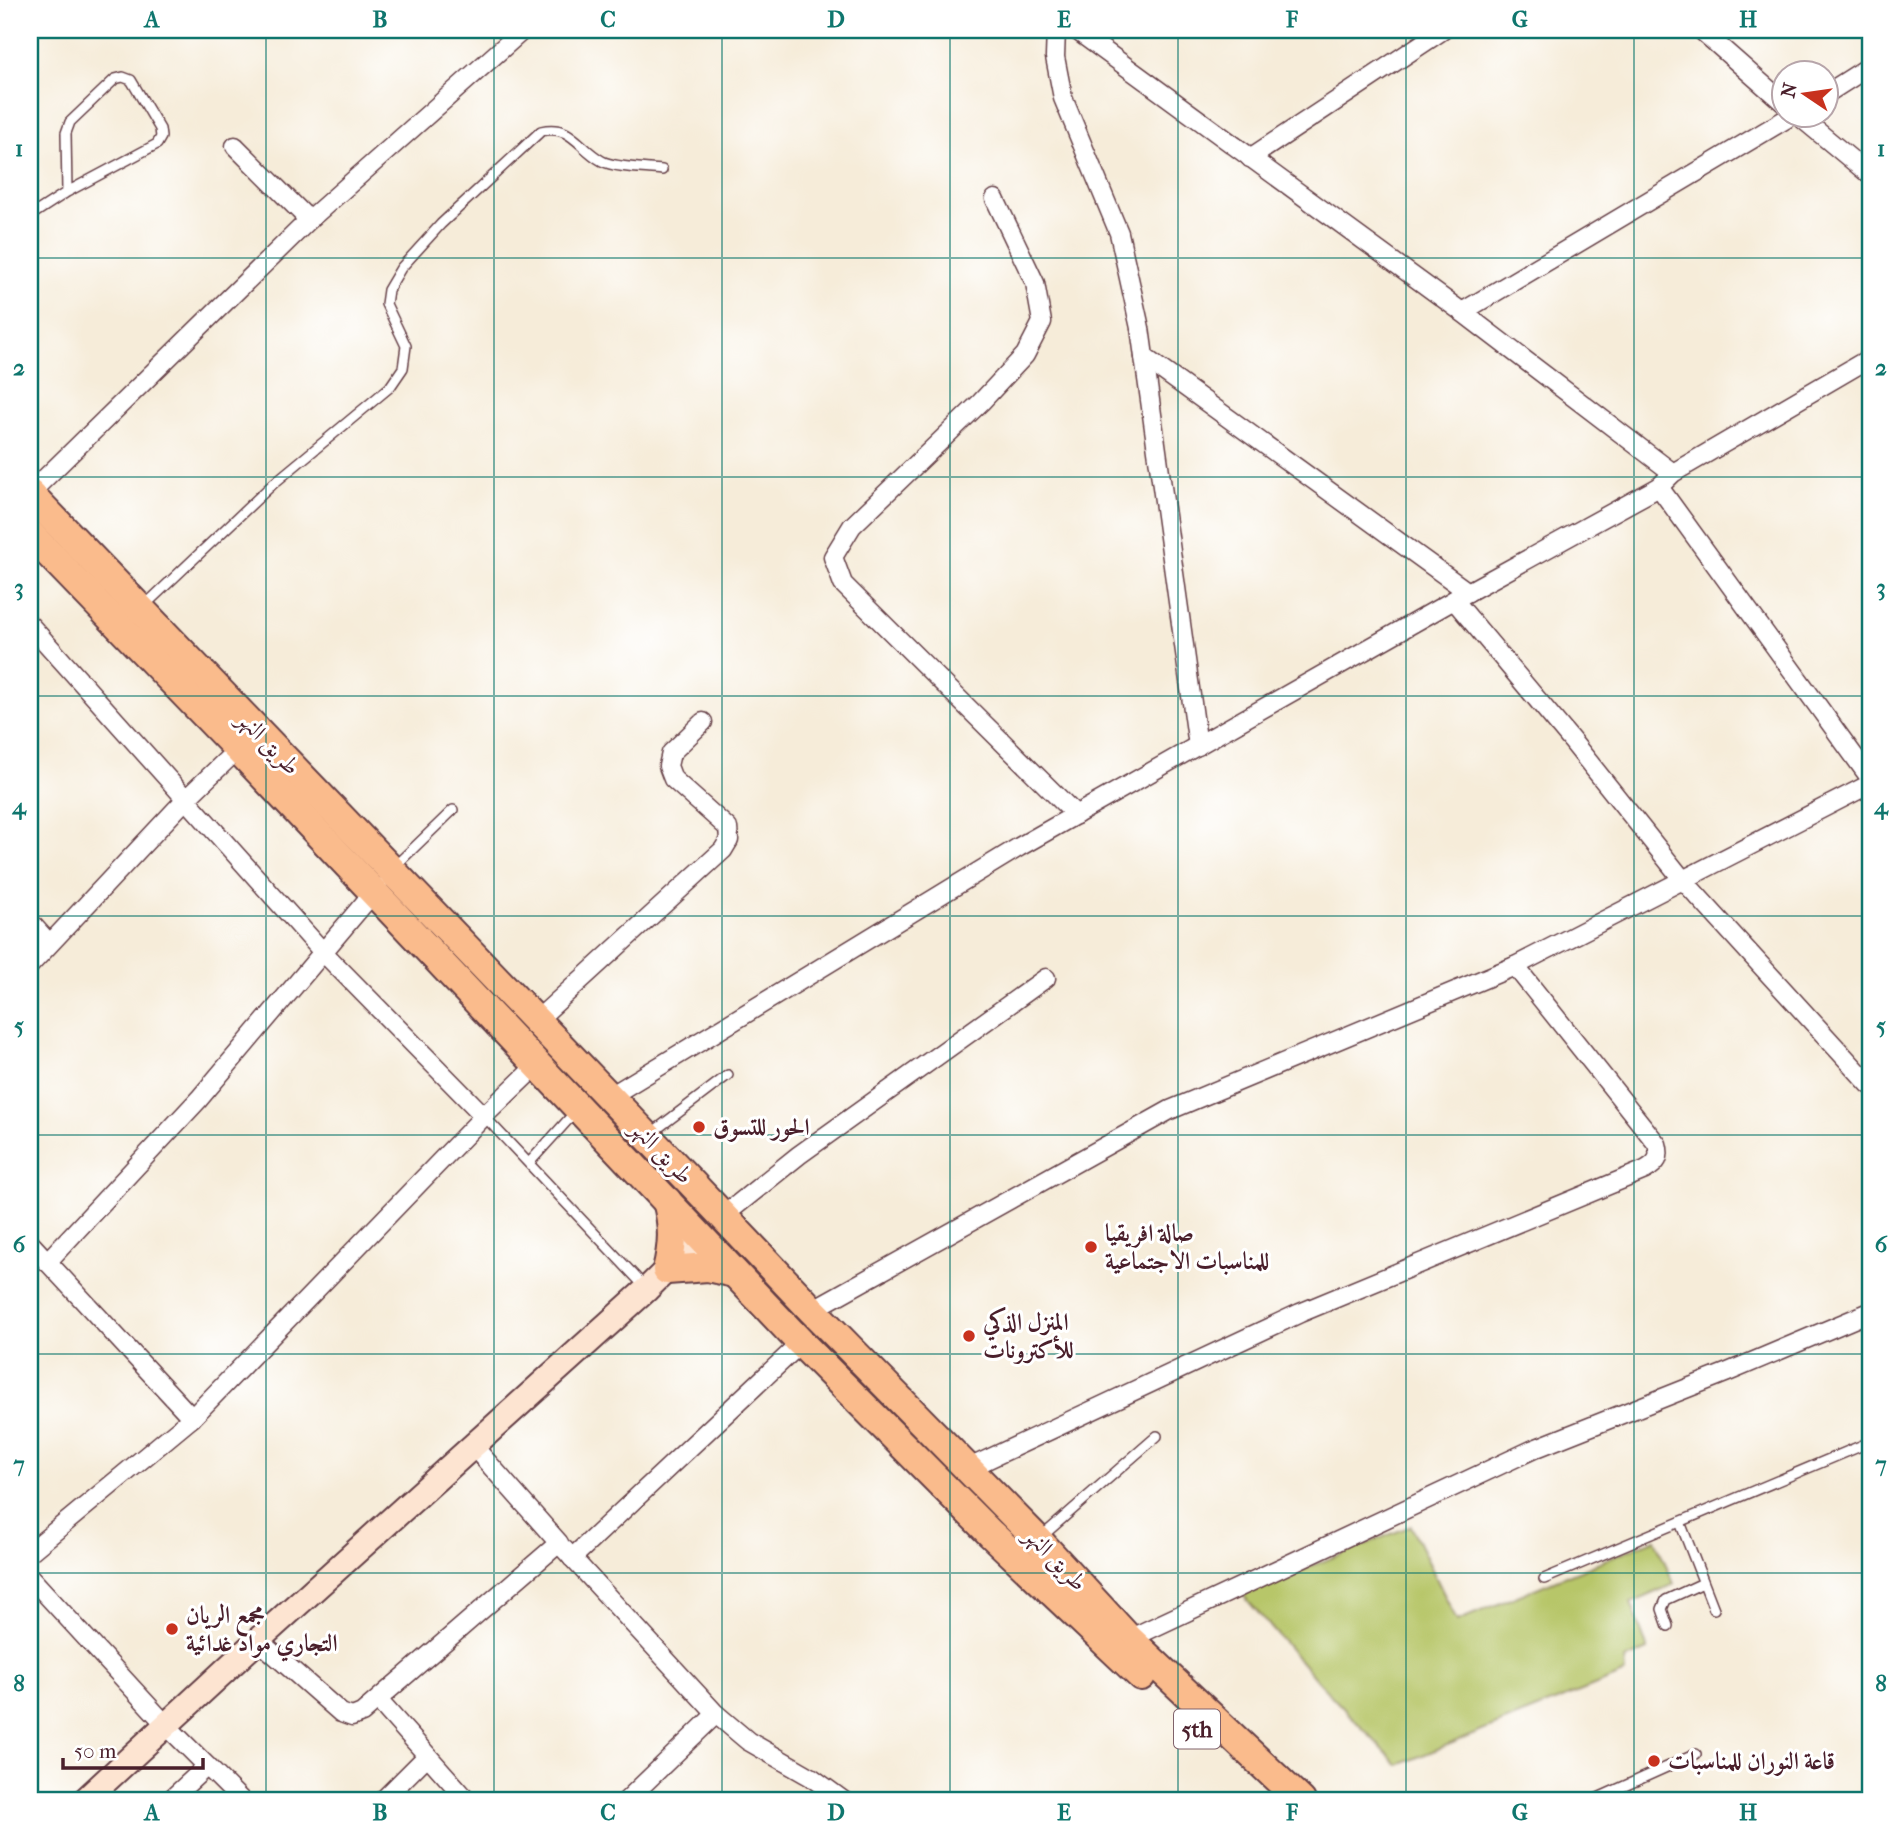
<svg xmlns="http://www.w3.org/2000/svg" width="1900" height="1831" font-family="'IM FELL French Canon',Amiri,serif">
  <style>
    .green { fill: #b7c669; stroke: #80724a; stroke-width: 2 }
    .lines { fill: none; stroke-linecap: round; stroke-linejoin: round }
    .service-casing { stroke: #643e45; stroke-width: 12 }
    .minor-casing { stroke: #643e45; stroke-width: 21 }
    .secondary-casing { stroke: #643e45; stroke-width: 28 }
    .primary-casing { stroke: #643e45; stroke-width: 32 }
    .service { stroke: #fff; stroke-width: 9 }
    .minor { stroke: #fff; stroke-width: 18 }
    .secondary { stroke: #fde4d1; stroke-width: 24 }
    .primary { stroke: #fabb8c; stroke-width: 28 }
    .grid { fill: none; stroke: #0f766e; stroke-width: 2; stroke-opacity: 0.55 }
    .poi-dot { fill: #c8321e; stroke: #fff; stroke-width: 2.5 }
    .labels { text-anchor: middle; stroke-width: 6; stroke-linejoin: round; paint-order: stroke }
    .shield { fill: #fff; stroke: #80626b; stroke-width: 2 }
    .shield-label { font-size: 23px; font-weight: bold; fill: #4a1f2b }
    .street-label { font-size: 24px; fill: #4a1f2b; stroke: #fff }
    .poi-label { font-size: 24px; font-weight: bold; fill: #4a1f2b; stroke: #fff; text-anchor: start }
    .neatline { fill: none; stroke: #0f766e; stroke-width: 2.5 }
    .grid-label { font-size: 23px; text-anchor: middle; font-weight: bold; fill: #0f766e }
  </style>
  <rect width="100%" height="100%" fill="#fff"/>
  <filter id="ink" filterUnits="userSpaceOnUse"><feTurbulence type="fractalNoise" baseFrequency=".0143" numOctaves="2"/><feDisplacementMap in="SourceGraphic" scale="14" xChannelSelector="R" yChannelSelector="G"/><feConvolveMatrix kernelMatrix="1 2 1 2 8 2 1 2 1" color-interpolation-filters="sRGB"/></filter>
  <filter id="wash" filterUnits="userSpaceOnUse"><feTurbulence type="fractalNoise" baseFrequency=".00686" numOctaves="4" result="noise"/><feDisplacementMap in="SourceGraphic" scale="28" xChannelSelector="R" yChannelSelector="G"/><feGaussianBlur stdDeviation="1.57" result="paint"/><feColorMatrix in="noise" values="0 0 0 0 0 0 0 0 0 0 0 0 0 0 0 0 0 1.4 0 .05"/><feComposite in="paint" operator="in"/></filter>
  <g filter="url(#wash)">
    <rect width="100%" height="100%" fill="#f6ecd9"/>
    <path class="green" d="M1411,1526L1457,1621L1655,1539L1674,1584L1631,1603L1648,1650L1625,1660L1626,1673L1398,1765L1320,1684L1242,1594Z"/>
  </g>
  <g filter="url(#ink)">
    <g class="lines">
      <defs>
        <g id="service">
          <path d="M30,216L67,192L157,144L161,137L160,129L131,80L123,77L115,79L70,122L66,133L67,192"/>
          <path d="M142,608L273,484L390,387L403,368L406,346L386,304L388,290L401,268L441,224L541,131C572,124 578,148 602,161C615,168 646,168 662,170"/>
          <path d="M394,867L453,810"/>
          <path d="M484,1116L646,1288"/>
          <path d="M649,1135L728,1075"/>
          <path d="M529,1163L577,1110"/>
          <path d="M1680,1522L1714,1609"/>
          <path d="M1040,1538L1157,1436"/>
          <path d="M1544,1579L1870,1442"/>
          <path d="M1668,1626L1662,1609L1666,1600L1703,1583"/>
          <path d="M1591,1801L1696,1754"/>
        </g>
        <g id="minor">
          <path d="M1056,30L1055,57L1063,98L1119,233L1140,328L1198,746"/>
          <path d="M1076,30L1462,312L1673,473"/>
          <path d="M1701,30L1784,103"/>
          <path d="M1826,94L1870,66"/>
          <path d="M1799,116L1870,175"/>
          <path d="M235,146L309,220"/>
          <path d="M1250,158L1443,30"/>
          <path d="M995,199L1035,283L1042,322L1025,355L981,402L852,526L833,557L843,584L1076,815"/>
          <path d="M1462,312L1791,116"/>
          <path d="M1144,357L1468,592"/>
          <path d="M1659,487L1870,778"/>
          <path d="M30,493L309,220L523,30"/>
          <path d="M1454,600L1572,741L1683,880L1870,1085"/>
          <path d="M30,625L322,951L484,1116"/>
          <path d="M30,922L49,943"/>
          <path d="M30,965L185,800L238,749"/>
          <path d="M537,1020L723,850L729,840L728,828L673,779L668,766L671,753L703,722"/>
          <path d="M609,1097L1019,847L1468,592L1659,487L1673,473L1870,358"/>
          <path d="M723,1216L799,1155L1046,978"/>
          <path d="M30,1243L192,1418"/>
          <path d="M47,1262L199,1099L378,887"/>
          <path d="M812,1310L1170,1110L1515,966L1870,784"/>
          <path d="M967,1469L1300,1313L1645,1170C1657,1163 1661,1158 1657,1144L1515,966"/>
          <path d="M564,1549L716,1714"/>
          <path d="M30,1552L192,1418L484,1116L537,1065"/>
          <path d="M572,1558L801,1343"/>
          <path d="M30,1577L167,1726L242,1801"/>
          <path d="M1129,1639L1534,1449L1728,1372L1870,1312"/>
          <path d="M258,1640L341,1713L352,1717L362,1713L559,1543L474,1447"/>
          <path d="M378,1700L468,1801"/>
          <path d="M169,1801L207,1766"/>
          <path d="M382,1801L427,1756"/>
          <path d="M626,1801L716,1714L748,1741L811,1777L844,1801"/>
        </g>
        <path id="secondary" d="M84,1801L258,1640L647,1289L700,1237"/>
        <g id="primary">
          <path d="M30,494L647,1136L812,1310L1038,1540L1129,1639L1301,1801"/>
          <path d="M30,534L238,749L801,1343L991,1534L1141,1676"/>
          <path d="M667,1201C674,1226 673,1246 667,1270L708,1267L734,1273"/>
        </g>
      </defs>
      <use href="#service" class="service-casing"/>
      <use href="#minor" class="minor-casing"/>
      <use href="#secondary" class="secondary-casing"/>
      <use href="#primary" class="primary-casing"/>
      <use href="#service" class="service"/>
      <use href="#minor" class="minor"/>
      <use href="#secondary" class="secondary"/>
      <use href="#primary" class="primary"/>
    </g>
  </g>
  <path class="grid" d="M266,30V1801M494,30V1801M722,30V1801M950,30V1801M1178,30V1801M1406,30V1801M1634,30V1801M30,258H1870M30,477H1870M30,696H1870M30,916H1870M30,1135H1870M30,1354H1870M30,1573H1870"/>
  <g class="poi-dot">
    <circle cx="699" cy="1127" r="7"/>
    <circle cx="1091" cy="1247" r="7"/>
    <circle cx="969" cy="1336" r="7"/>
    <circle cx="172" cy="1629" r="7"/>
    <circle cx="1654" cy="1761" r="7"/>
  </g>
  <g class="labels">
    <rect class="shield" x="1174" y="1709.5" width="46" height="39" rx="5"/>
    <g class="shield-label">
      <text x="1197" y="1737">5th</text>
    </g>
    <g class="street-label">
      <text transform="translate(269 743) rotate(46)" y="8">طريق النهر</text>
      <text transform="translate(662 1152) rotate(46)" y="8">طريق النهر</text>
      <text transform="translate(1056 1559) rotate(46)" y="8">طريق النهر</text>
    </g>
    <g class="poi-label">
      <text x="713" y="1135">الحور للتسوق</text>
      <text x="1105" y="1241">صالة افريقيا<tspan x="1105" dy="28">للمناسبات الاجتماعية</tspan></text>
      <text x="983" y="1330">المنزل الذكي<tspan x="983" dy="28">للأكترونات</tspan></text>
      <text x="186" y="1623">مجمع الريان<tspan x="186" dy="28">التجاري مواد غدائية</tspan></text>
      <text x="1668" y="1769">قاعة النوران للمناسبات</text>
    </g>
  </g>
  <rect width="1900" height="1831" fill="none" stroke="#fff" stroke-width="77"/>
  <g transform="translate(1805 94) rotate(283)"><circle r="33" fill="#ffffff" stroke="#b7a5aa" stroke-width="2"/>
  <path d="M0-5L12 26L0 18L-12 26Z" fill="#c8321e"/>
  <text y="-10" font-size="19" font-weight="bold" text-anchor="middle" fill="#4a1f2b">N</text>
  </g>
  <path d="M63 1758v10h140v-10" fill="none" stroke="#4a1f2b" stroke-width="3.5"/>
  <text x="74" y="1758" font-size="21" fill="#4a1f2b" stroke="#ffffff" stroke-width="5" paint-order="stroke">50 m</text>
  <rect x="38" y="38" width="1824" height="1754" class="neatline"/>
  <g class="grid-label">
    <text x="152" y="27">A</text>
    <text x="380" y="27">B</text>
    <text x="608" y="27">C</text>
    <text x="836" y="27">D</text>
    <text x="1064" y="27">E</text>
    <text x="1292" y="27">F</text>
    <text x="1520" y="27">G</text>
    <text x="1748" y="27">H</text>
    <text x="19" y="156">1</text>
    <text x="1881" y="156">1</text>
    <text x="19" y="375">2</text>
    <text x="1881" y="375">2</text>
    <text x="19" y="595">3</text>
    <text x="1881" y="595">3</text>
    <text x="19" y="814">4</text>
    <text x="1881" y="814">4</text>
    <text x="19" y="1033">5</text>
    <text x="1881" y="1033">5</text>
    <text x="19" y="1252">6</text>
    <text x="1881" y="1252">6</text>
    <text x="19" y="1472">7</text>
    <text x="1881" y="1472">7</text>
    <text x="19" y="1691">8</text>
    <text x="1881" y="1691">8</text>
    <text x="152" y="1820">A</text>
    <text x="380" y="1820">B</text>
    <text x="608" y="1820">C</text>
    <text x="836" y="1820">D</text>
    <text x="1064" y="1820">E</text>
    <text x="1292" y="1820">F</text>
    <text x="1520" y="1820">G</text>
    <text x="1748" y="1820">H</text>
  </g>
</svg>
